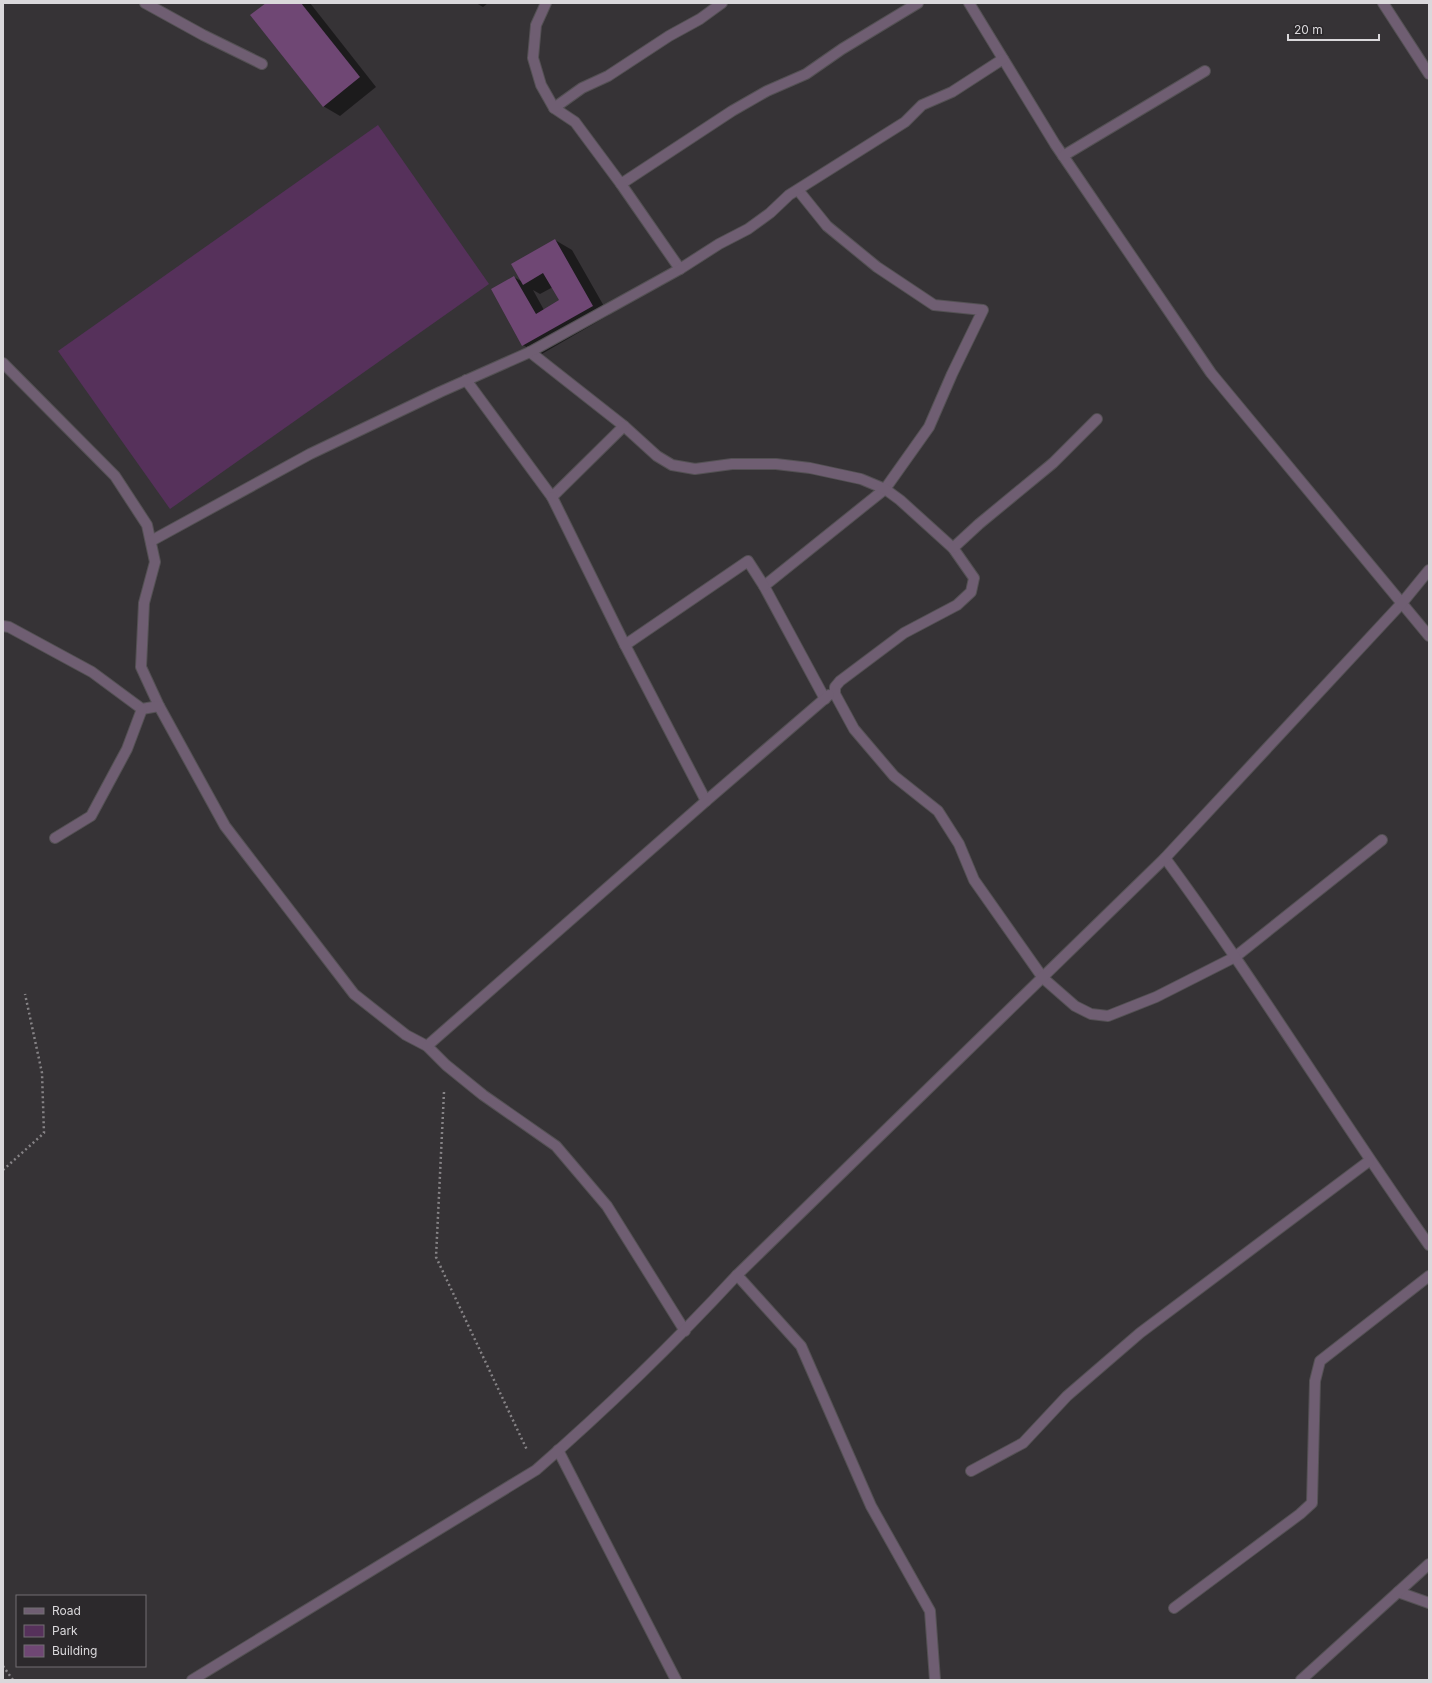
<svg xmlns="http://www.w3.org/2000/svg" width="1432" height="1683" font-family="Inter,sans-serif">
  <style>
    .green { fill: #56315b }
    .shadow { fill: #0007; fill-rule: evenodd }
    .building { fill: #6f4774 }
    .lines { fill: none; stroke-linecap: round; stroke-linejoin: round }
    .minor-casing { stroke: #545154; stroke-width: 12 }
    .path { stroke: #868386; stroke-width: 2.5; stroke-dasharray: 2 3; stroke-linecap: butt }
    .minor { stroke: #6f5e72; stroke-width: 10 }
  </style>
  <rect width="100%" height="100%" fill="#363336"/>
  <path class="green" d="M378,125L489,284L170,509L58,351Z"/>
  <g class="shadow">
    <path d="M268,3H310L376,87L340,116L323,106Z"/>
    <path d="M476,3H488L483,7Z"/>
    <path d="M555,240L572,250L609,315L540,355L523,345L514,277L521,281ZM553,287L560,301L544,310L533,290L540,294Z"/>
  </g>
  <g class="building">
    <path d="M266,3H301L360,77L323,107L250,15Z"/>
    <path d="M555,239L593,306L522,346L491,289L514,276L536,314L559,300L543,273L523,285L511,264Z"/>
  </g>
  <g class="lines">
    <defs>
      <g id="minor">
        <path d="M145,3L203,35L262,64"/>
        <path d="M546,3L536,25L533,58L541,85L554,108L575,122L621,184L732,111L767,91L806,74L842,49L918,3"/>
        <path d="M969,3L1055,144L1211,373L1429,636"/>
        <path d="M1383,3L1429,74"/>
        <path d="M554,108L582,88L608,76L669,36L700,19L722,3"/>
        <path d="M1063,156L1205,71"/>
        <path d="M621,184L680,269"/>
        <path d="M798,190L827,226L877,267L934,305L983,310L952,374L929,427L885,489L764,586L825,699"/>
        <path d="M530,352L624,426L657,456L672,465L695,469L732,464H776L810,468L861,479L885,489L900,500L953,548L974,578L971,592L957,605L904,633L840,681L835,687V694L854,729L894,776L938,811L959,844L974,880L1043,978L1075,1006L1091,1014L1108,1016L1156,997L1235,957L1382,840"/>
        <path d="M3,363L115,476L147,525L155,562L144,603L141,667L159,706L225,826L354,994L406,1035L427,1046L446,1065L483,1095L556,1146L607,1206L685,1331"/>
        <path d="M466,380L552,497L624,426"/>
        <path d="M552,497L625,645"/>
        <path d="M151,541L310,454L440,392L530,352L680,269L719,244L748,229L770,213L789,195L905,122L922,105L952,92L1003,59"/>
        <path d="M953,548L979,524L1053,463L1097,419"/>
        <path d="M3,626L9,627L92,672L142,709L159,706"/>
        <path d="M706,801L625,645L748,561L764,586"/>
        <path d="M55,838L91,816L127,749L142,709"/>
        <path d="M1165,858C1258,984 1339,1118 1429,1245"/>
        <path d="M427,1046L706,801L829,695"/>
        <path d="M737,1275L801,1346L871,1506L930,1611L935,1680"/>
        <path d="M558,1450L676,1680"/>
        <path d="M971,1471L1023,1443L1067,1396L1140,1333L1369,1161"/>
        <path d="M1398,1592L1429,1603"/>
        <path d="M1174,1608L1300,1514L1312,1503L1315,1381L1320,1361L1429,1276"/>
        <path d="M192,1680L536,1470C606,1409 674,1343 737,1275L1165,858L1402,603L1429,570"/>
        <path d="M1301,1680L1429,1564"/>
      </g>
    </defs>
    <use href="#minor" class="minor-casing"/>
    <g class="path">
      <path d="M444,1092L436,1257L527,1450"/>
      <path d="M3,1170L44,1133L42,1073L25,994"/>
      <path d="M3,1666L13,1680"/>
    </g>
    <use href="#minor" class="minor"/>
  </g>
  <rect width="1432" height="1683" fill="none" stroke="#dad8db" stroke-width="8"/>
  <rect x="16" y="1595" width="130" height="72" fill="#2c292c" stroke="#726f72"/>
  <rect x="24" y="1608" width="20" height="6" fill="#6f5e72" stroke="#726f72"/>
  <text x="52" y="1615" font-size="12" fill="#dad8db">Road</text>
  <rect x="24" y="1625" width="20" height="12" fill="#56315b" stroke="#726f72"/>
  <text x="52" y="1635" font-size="12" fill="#dad8db">Park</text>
  <rect x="24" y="1645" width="20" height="12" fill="#6f4774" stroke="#726f72"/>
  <text x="52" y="1655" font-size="12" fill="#dad8db">Building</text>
  <path d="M1288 34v6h91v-6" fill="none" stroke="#dad8db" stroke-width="2"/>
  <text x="1294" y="34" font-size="12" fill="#dad8db" stroke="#2c292c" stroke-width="3" paint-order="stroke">20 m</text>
</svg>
